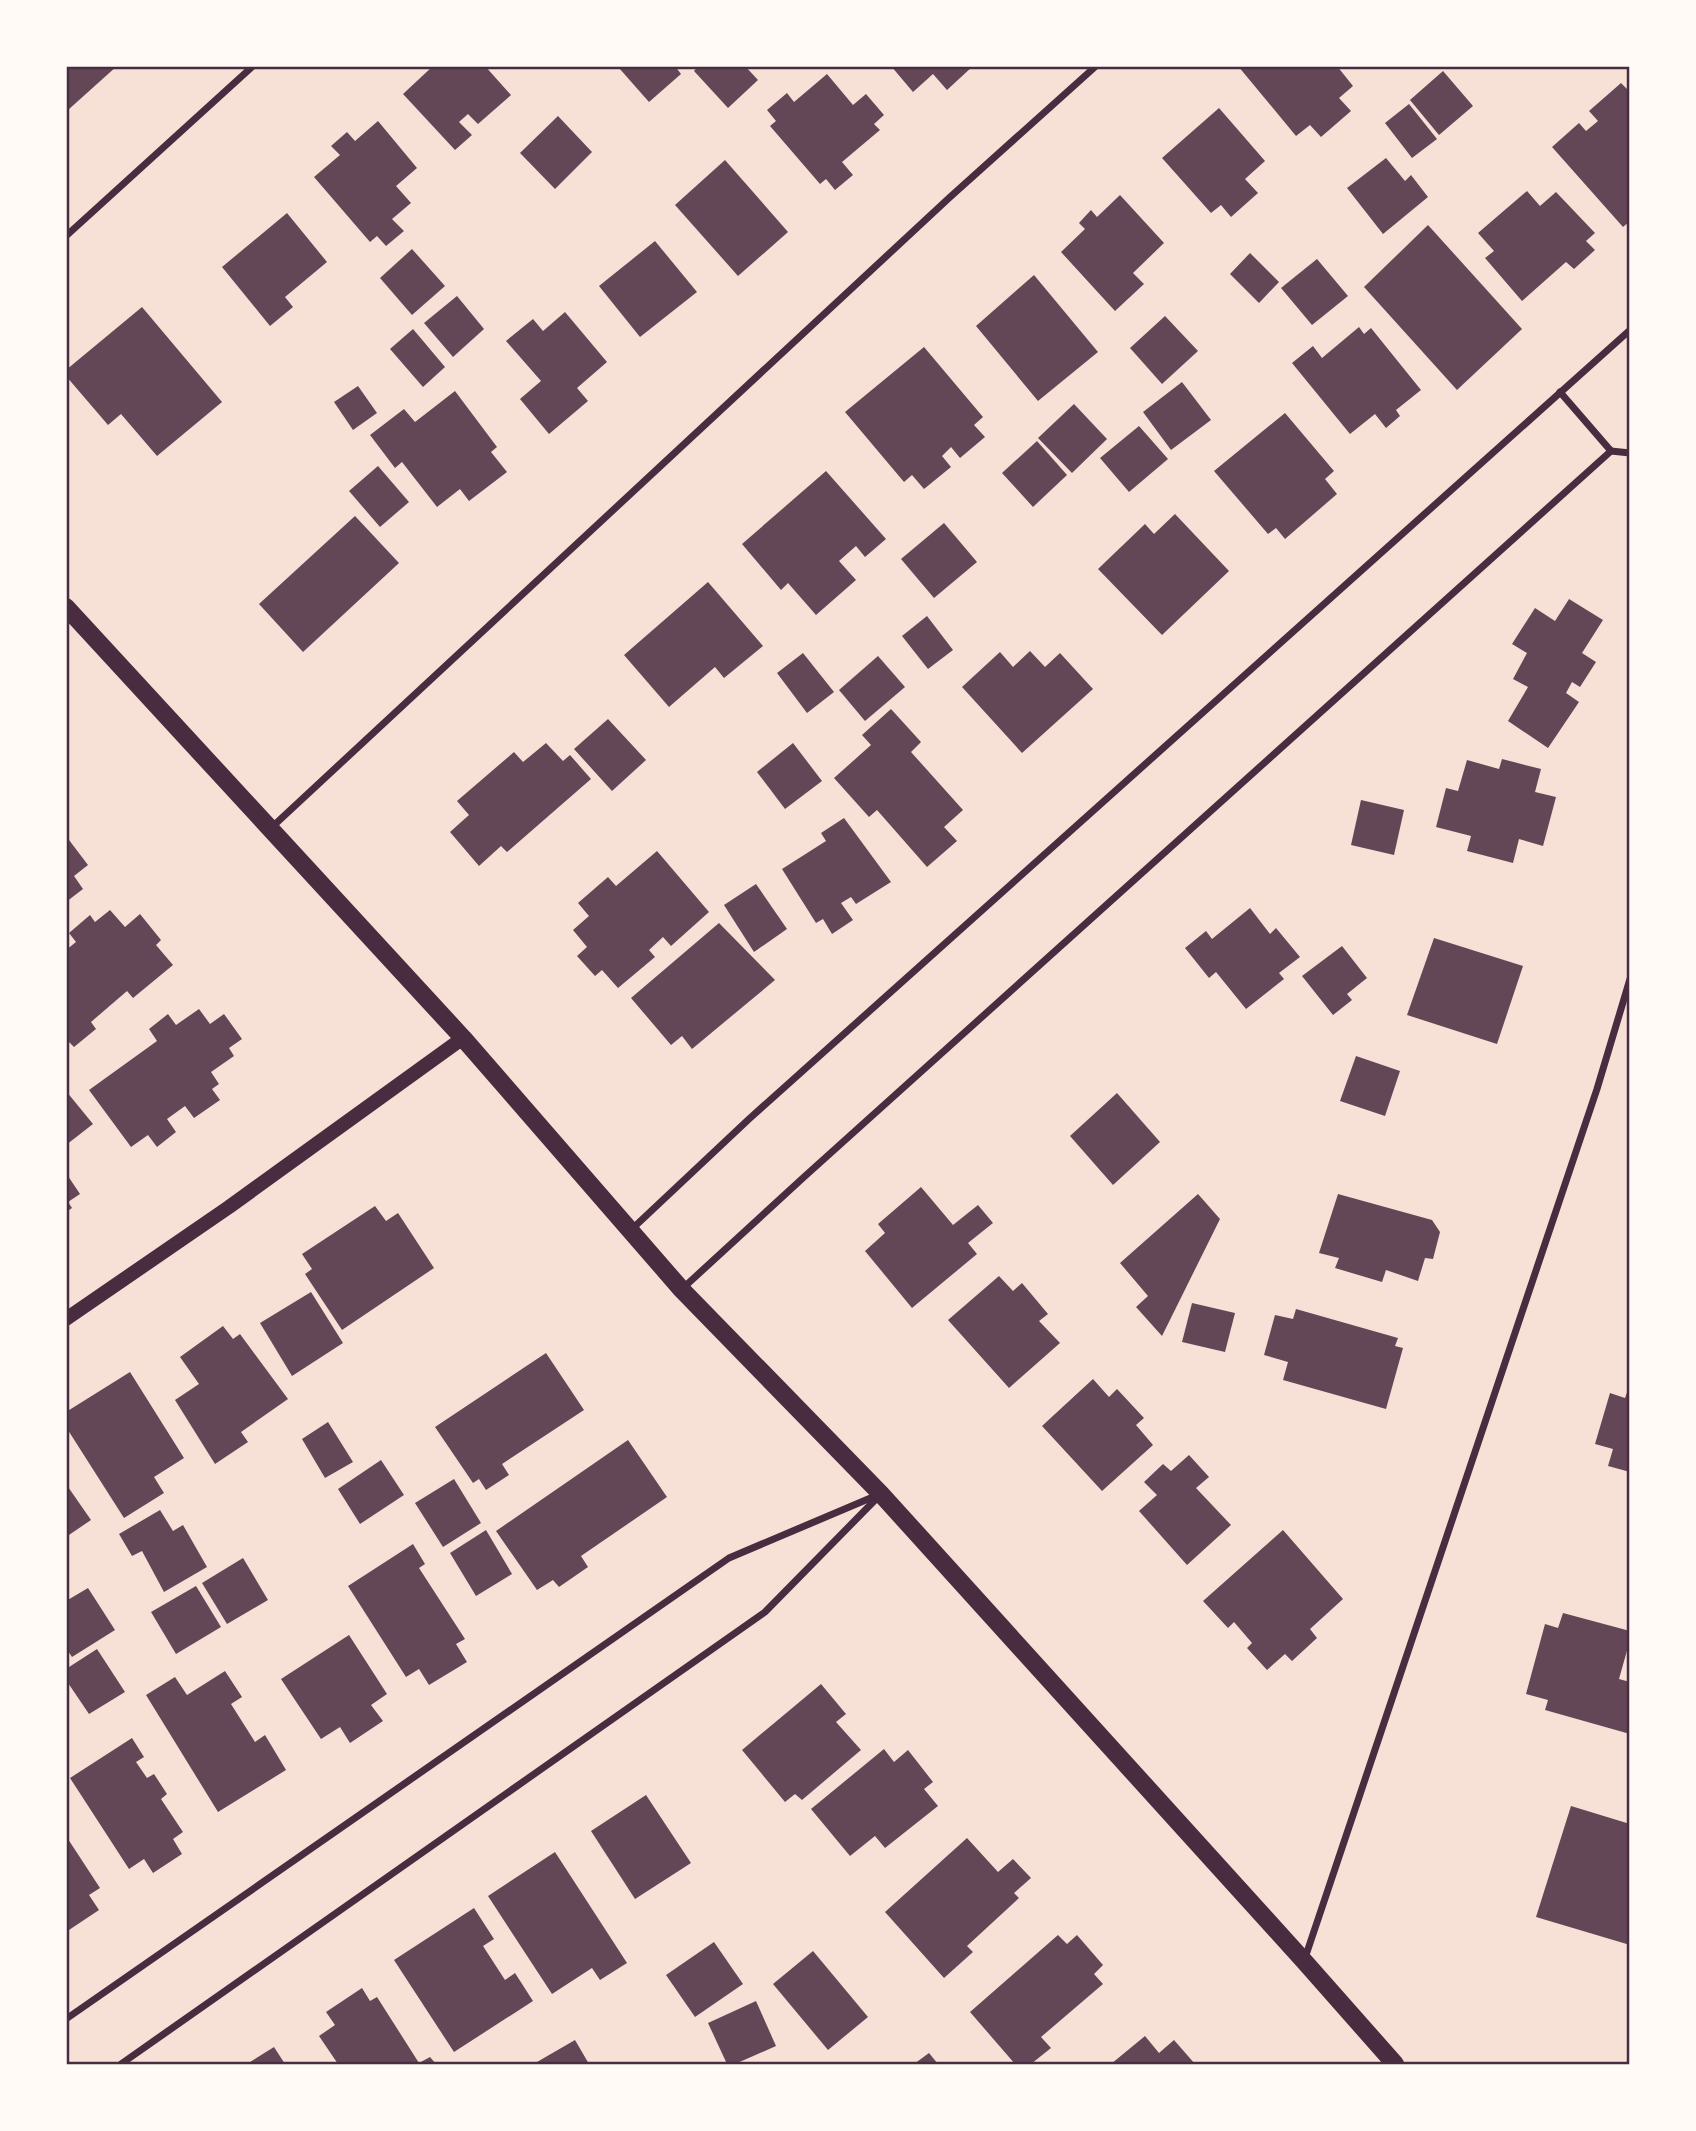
<svg xmlns="http://www.w3.org/2000/svg" width="1696" height="2131" font-family="'Sofia Sans Condensed',sans-serif">
  <style>
    .building { fill: #644757 }
    .lines { fill: none; stroke-linecap: round; stroke-linejoin: round }
    .minor { stroke: #4a2c40; stroke-width: 7 }
    .secondary { stroke: #4a2c40; stroke-width: 14 }
    .primary { stroke: #4a2c40; stroke-width: 18 }
    .neatline { fill: none; stroke: #4a2c40; stroke-width: 2.5 }
  </style>
  <rect width="100%" height="100%" fill="#f7e1d7"/>
  <g class="building">
    <path d="M66,66H117L68,110L66,108Z"/>
    <path d="M433,66H485L511,95L478,124L468,114L459,122L472,135L455,150L403,94Z"/>
    <path d="M621,66H675L681,74L649,102L619,68Z"/>
    <path d="M698,66H745L758,80L728,108L694,71Z"/>
    <path d="M891,66H973L947,90L933,74L913,92Z"/>
    <path d="M1238,66H1337L1353,86L1339,98L1351,111L1321,137L1310,125L1296,136Z"/>
    <path d="M1443,71L1473,106L1439,135L1410,100Z"/>
    <path d="M827,74L853,105L866,94L884,115L874,124L880,130L842,162L853,175L835,190L826,179L820,184L770,126L776,121L767,110L787,93L794,102Z"/>
    <path d="M1621,83L1630,92V221L1623,227L1552,147L1579,123L1586,131L1598,121L1589,111Z"/>
    <path d="M1409,104L1437,139L1412,158L1385,123Z"/>
    <path d="M1219,108L1265,161L1245,179L1258,193L1231,217L1221,205L1211,213L1162,158Z"/>
    <path d="M558,116L592,152L555,189L520,153Z"/>
    <path d="M378,121L417,168L396,186L411,203L392,219L404,231L386,246L377,236L370,242L314,177L340,155L331,146L347,132L355,141Z"/>
    <path d="M1386,158L1405,181L1411,175L1428,197L1383,234L1347,188Z"/>
    <path d="M725,160L788,232L738,276L675,205Z"/>
    <path d="M1527,191L1540,206L1556,192L1595,233L1586,241L1595,250L1574,269L1566,262L1522,301L1485,258L1494,251L1478,233Z"/>
    <path d="M1120,195L1164,243L1133,273L1144,284L1115,311L1061,252L1085,229L1079,223L1091,210L1097,217Z"/>
    <path d="M287,213L327,262L285,297L293,307L270,326L222,267Z"/>
    <path d="M1428,225L1522,329L1457,390L1364,287Z"/>
    <path d="M655,241L697,292L640,337L599,286Z"/>
    <path d="M412,249L445,286L412,315L380,278Z"/>
    <path d="M1250,253L1279,282L1259,303L1230,274Z"/>
    <path d="M1317,259L1348,296L1312,325L1281,288Z"/>
    <path d="M1034,275L1098,352L1038,401L976,326Z"/>
    <path d="M457,296L484,329L453,357L424,323Z"/>
    <path d="M142,307L222,402L157,456L121,414L108,425L66,376V370Z"/>
    <path d="M565,312L607,362L577,388L588,401L549,434L520,399L541,381L506,341L533,319L543,331Z"/>
    <path d="M1165,316L1198,351L1162,384L1130,348Z"/>
    <path d="M1359,327L1364,334L1371,328L1421,390L1396,410L1400,416L1386,428L1375,414L1350,434L1292,363L1313,346L1322,358Z"/>
    <path d="M413,329L445,367L423,387L390,349Z"/>
    <path d="M924,347L983,417L974,425L985,437L960,458L951,447L942,456L951,467L924,489L912,475L904,482L845,412Z"/>
    <path d="M1182,382L1211,420L1171,450L1143,412Z"/>
    <path d="M358,386L377,413L353,430L334,402Z"/>
    <path d="M455,391L497,447L491,452L507,472L469,501L460,489L437,507L402,462L395,468L370,435L404,409L415,422Z"/>
    <path d="M1074,404L1107,439L1072,473L1038,438Z"/>
    <path d="M1285,413L1334,471L1325,479L1337,494L1285,539L1276,528L1268,534L1214,471Z"/>
    <path d="M1139,426L1168,459L1129,492L1100,458Z"/>
    <path d="M1037,441L1067,475L1033,507L1002,473Z"/>
    <path d="M378,466L409,502L380,527L349,491Z"/>
    <path d="M826,471L886,539L865,557L856,546L839,561L856,580L816,615L788,583L781,590L742,544Z"/>
    <path d="M1175,514L1229,571L1162,635L1098,569L1145,524L1154,534Z"/>
    <path d="M355,516L399,563L303,652L259,604Z"/>
    <path d="M944,523L977,562L934,598L901,559Z"/>
    <path d="M708,582L763,646L724,678L715,667L669,707L624,655Z"/>
    <path d="M1569,599L1603,620L1582,653L1596,662L1580,687L1572,682L1566,693L1579,702L1548,748L1508,721L1528,687L1513,679L1527,653L1512,644L1535,608L1555,621Z"/>
    <path d="M927,616L953,650L928,669L902,636Z"/>
    <path d="M1030,651L1045,667L1060,653L1093,689L1022,753L962,687L1000,652L1013,667Z"/>
    <path d="M803,653L834,692L807,713L777,673Z"/>
    <path d="M878,656L905,687L865,721L839,690Z"/>
    <path d="M891,709L921,742L911,752L963,810L944,827L957,841L927,867L877,810L869,817L834,778L871,745L862,735Z"/>
    <path d="M608,719L646,760L612,791L574,749Z"/>
    <path d="M546,743L563,761L570,755L591,779L507,852L501,846L479,866L450,832L469,815L457,801L514,752L523,762Z"/>
    <path d="M793,743L822,781L785,809L757,772Z"/>
    <path d="M1502,759L1541,769L1535,792L1556,797L1543,846L1519,839L1513,863L1467,851L1471,836L1436,827L1446,788L1458,791L1467,760L1499,769Z"/>
    <path d="M1361,800L1404,810L1394,855L1351,845Z"/>
    <path d="M844,818L891,882L856,904L851,897L841,903L853,920L832,934L823,919L816,923L782,869L826,841L821,833Z"/>
    <path d="M66,836L88,865L74,876L83,889L66,902Z"/>
    <path d="M657,851L709,912L671,946L663,937L649,950L655,957L618,988L602,970L595,976L577,956L587,947L573,930L589,916L578,903L608,877L616,886Z"/>
    <path d="M756,884L787,929L754,952L724,905Z"/>
    <path d="M1250,908L1270,934L1276,928L1300,957L1279,973L1284,979L1246,1009L1216,972L1209,978L1185,948L1206,931L1212,939Z"/>
    <path d="M110,910L125,927L140,914L161,940L156,945L173,965L133,998L127,991L91,1022L96,1029L74,1047L66,1039V950L76,942L69,933L90,915L95,922Z"/>
    <path d="M719,923L775,980L692,1049L682,1036L671,1045L631,998Z"/>
    <path d="M1434,938L1523,966L1497,1044L1407,1015Z"/>
    <path d="M1342,946L1367,978L1347,994L1352,1000L1333,1015L1302,976Z"/>
    <path d="M199,1009L210,1024L224,1014L242,1039L229,1048L234,1056L211,1072L219,1084L212,1089L220,1100L194,1118L185,1106L167,1119L176,1132L157,1147L148,1135L131,1147L89,1090L157,1041L149,1029L168,1014L176,1025Z"/>
    <path d="M1356,1056L1400,1071L1385,1116L1340,1101Z"/>
    <path d="M66,1091L93,1124L66,1145Z"/>
    <path d="M1117,1093L1160,1142L1113,1185L1070,1136Z"/>
    <path d="M66,1173L80,1194L68,1202L72,1208L66,1212Z"/>
    <path d="M921,1187L953,1225L978,1205L993,1223L968,1243L977,1254L912,1308L865,1251L885,1233L878,1224Z"/>
    <path d="M1198,1194L1220,1219L1162,1336L1136,1307L1148,1296L1120,1263Z"/>
    <path d="M1338,1194L1432,1220L1440,1232L1433,1259L1425,1258L1418,1281L1386,1270L1382,1282L1335,1268L1339,1258L1319,1253Z"/>
    <path d="M375,1206L386,1221L398,1213L434,1268L342,1330L305,1274L312,1269L302,1254Z"/>
    <path d="M999,1276L1013,1291L1022,1283L1048,1314L1039,1321L1060,1343L1009,1388L948,1320Z"/>
    <path d="M311,1292L343,1343L292,1376L260,1323Z"/>
    <path d="M1192,1303L1235,1313L1225,1352L1182,1342Z"/>
    <path d="M1296,1309L1398,1338L1395,1346L1403,1348L1386,1409L1283,1380L1288,1362L1264,1355L1275,1315L1293,1319Z"/>
    <path d="M223,1326L233,1339L240,1334L288,1399L241,1432L248,1442L215,1464L175,1400L199,1384L180,1357Z"/>
    <path d="M546,1353L584,1410L502,1464L509,1475L486,1490L479,1479L473,1483L435,1427Z"/>
    <path d="M130,1372L184,1458L154,1477L164,1493L124,1518L66,1427V1412Z"/>
    <path d="M1093,1379L1109,1397L1117,1389L1144,1418L1136,1425L1153,1445L1102,1491L1042,1426Z"/>
    <path d="M1630,1384V1472L1608,1466L1613,1449L1595,1444L1610,1393L1625,1398Z"/>
    <path d="M328,1422L353,1462L325,1478L302,1439Z"/>
    <path d="M628,1440L667,1497L581,1556L588,1567L559,1587L553,1580L537,1590L496,1531Z"/>
    <path d="M1189,1455L1209,1477L1196,1488L1231,1525L1187,1565L1139,1511L1157,1495L1144,1482L1163,1464L1171,1471Z"/>
    <path d="M381,1460L404,1495L360,1524L338,1489Z"/>
    <path d="M454,1479L481,1523L443,1547L415,1503Z"/>
    <path d="M66,1484L91,1520L66,1537Z"/>
    <path d="M160,1510L173,1531L183,1525L207,1567L164,1592L142,1551L132,1556L119,1534Z"/>
    <path d="M486,1530L512,1574L476,1596L450,1553Z"/>
    <path d="M1283,1530L1343,1599L1310,1629L1317,1638L1292,1661L1285,1654L1267,1670L1247,1648L1252,1643L1234,1622L1228,1628L1203,1601Z"/>
    <path d="M413,1544L425,1564L419,1568L465,1639L456,1644L467,1662L429,1685L419,1669L406,1677L348,1586Z"/>
    <path d="M243,1558L268,1600L227,1624L202,1583Z"/>
    <path d="M196,1586L221,1627L176,1654L151,1612Z"/>
    <path d="M88,1588L115,1630L72,1657L66,1648V1601Z"/>
    <path d="M1563,1613L1630,1631V1640L1619,1679L1630,1682V1734L1545,1710L1548,1700L1526,1694L1545,1624L1558,1628Z"/>
    <path d="M349,1635L387,1694L371,1705L383,1721L350,1743L340,1727L321,1739L281,1679Z"/>
    <path d="M97,1649L125,1692L89,1714L66,1680V1669Z"/>
    <path d="M225,1671L242,1697L231,1704L255,1742L265,1735L286,1770L218,1812L146,1695L175,1677L187,1695Z"/>
    <path d="M821,1684L846,1714L836,1722L861,1750L802,1800L795,1794L785,1802L742,1750Z"/>
    <path d="M132,1738L144,1757L136,1762L147,1778L154,1774L167,1794L161,1799L183,1832L173,1839L182,1854L153,1873L144,1859L129,1869L70,1778Z"/>
    <path d="M884,1749L894,1762L908,1750L933,1782L924,1789L938,1806L885,1848L875,1836L850,1856L811,1809Z"/>
    <path d="M646,1795L691,1863L635,1899L591,1831Z"/>
    <path d="M1571,1806L1630,1824V1945L1536,1917Z"/>
    <path d="M66,1836L100,1888L89,1895L99,1910L66,1932Z"/>
    <path d="M967,1838L998,1872L1013,1859L1031,1878L1014,1893L1019,1898L967,1946L973,1952L944,1978L885,1912Z"/>
    <path d="M555,1852L627,1963L600,1980L592,1968L552,1994L488,1896Z"/>
    <path d="M474,1908L494,1939L483,1946L505,1980L515,1973L533,2001L454,2052L394,1960Z"/>
    <path d="M1058,1935L1067,1944L1077,1935L1103,1965L1094,1974L1103,1984L1041,2037L1051,2048L1031,2064H1015L970,2012Z"/>
    <path d="M714,1942L743,1984L695,2017L666,1975Z"/>
    <path d="M813,1951L868,2017L828,2050L773,1984Z"/>
    <path d="M362,1988L370,2001L377,1997L419,2063L430,2057L436,2064H338L319,2036L335,2025L326,2012Z"/>
    <path d="M756,2001L776,2046L735,2064H727L708,2023Z"/>
    <path d="M1145,2036L1159,2053L1174,2040L1195,2064H1111Z"/>
    <path d="M575,2040L589,2064H538L537,2062Z"/>
    <path d="M274,2047L285,2064H247Z"/>
    <path d="M929,2053L938,2064H914Z"/>
  </g>
  <g class="lines">
    <g class="minor">
      <path d="M66,236L253,66"/>
      <path d="M1560,392L1611,451"/>
      <path d="M1611,451L1630,453"/>
      <path d="M271,828L949,198L1096,66"/>
      <path d="M632,1229L749,1119L1630,330"/>
      <path d="M682,1289L804,1177L1611,451"/>
      <path d="M1305,1958L1597,1089L1630,979"/>
      <path d="M66,2019L729,1558L880,1494"/>
      <path d="M121,2064L765,1612L878,1497"/>
    </g>
    <path class="secondary" d="M66,1319L229,1207L463,1038"/>
    <path class="primary" d="M66,607L463,1038L682,1290L881,1494L1304,1961L1395,2064"/>
  </g>
  <rect width="1696" height="2131" fill="none" stroke="#fffaf5" stroke-width="136"/>
  <rect x="68" y="68" width="1560" height="1995" class="neatline"/>
</svg>
